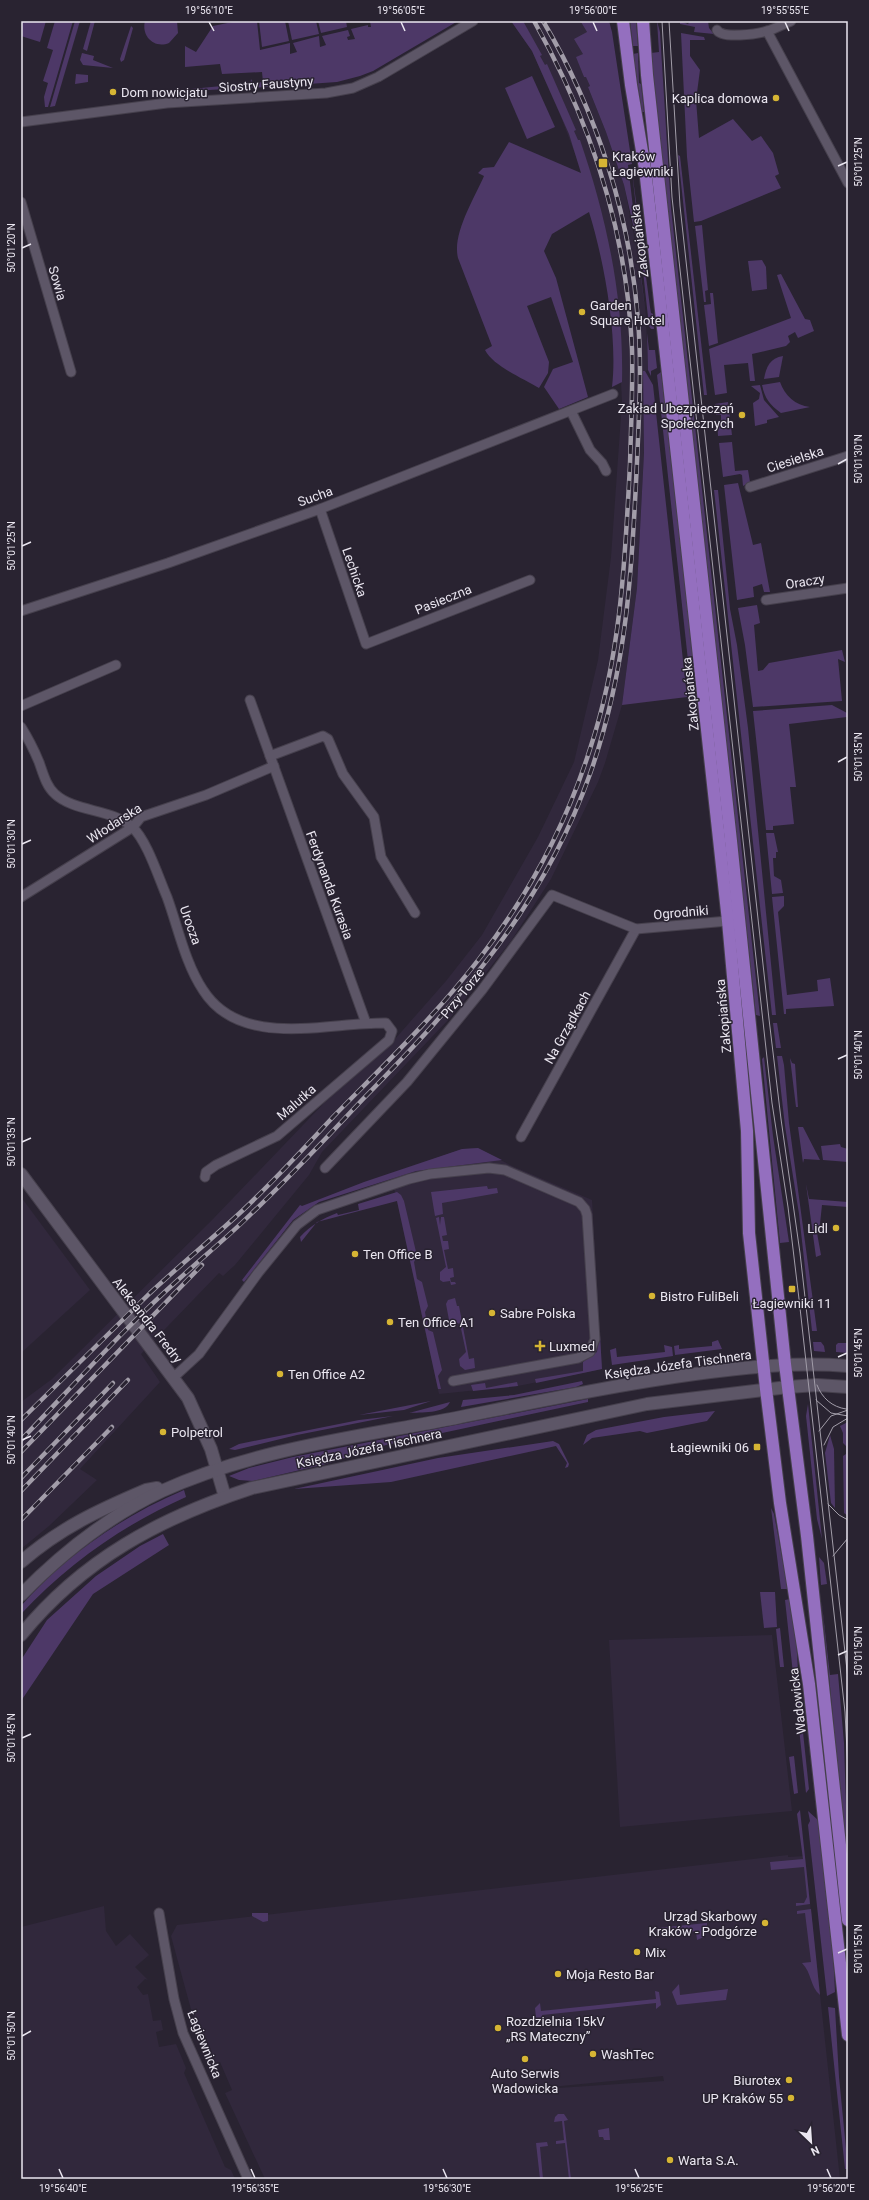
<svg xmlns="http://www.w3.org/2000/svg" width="869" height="2200" font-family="Roboto,sans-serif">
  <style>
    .built { fill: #31283c; fill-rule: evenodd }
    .green { fill: #4d3867 }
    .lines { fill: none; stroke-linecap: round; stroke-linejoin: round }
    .street-casing { stroke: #46404d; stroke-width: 11 }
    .secondary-casing { stroke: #46404d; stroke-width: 14 }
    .primary-casing { stroke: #46404d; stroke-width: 14 }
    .street { stroke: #5d5667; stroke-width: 9 }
    .secondary { stroke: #5d5667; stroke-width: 12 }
    .primary { stroke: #946fbf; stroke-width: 12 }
    .tram { stroke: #a29da9; stroke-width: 1 }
    .rail-casing { stroke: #a29da9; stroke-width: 4.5 }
    .rail { stroke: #292331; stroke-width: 3; stroke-dasharray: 9; stroke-linecap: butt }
    .ticks { fill: none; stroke: #eae6f0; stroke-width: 1.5 }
    .poi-dot { fill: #d6b534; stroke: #292331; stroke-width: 1.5 }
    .labels { text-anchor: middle; stroke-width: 3; stroke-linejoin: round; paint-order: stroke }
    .street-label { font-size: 13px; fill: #eae6f0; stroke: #292331 }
    .poi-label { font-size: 13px; fill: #eae6f0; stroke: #292331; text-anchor: start }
    .neatline { fill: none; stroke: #eae6f0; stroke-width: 1.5 }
    .ticks-label { font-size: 10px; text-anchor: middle; fill: #eae6f0 }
  </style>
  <rect width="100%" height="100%" fill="#292331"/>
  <g class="built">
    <path d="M511,21H581L587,32L583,54L577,57L584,77L586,76L590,86L588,87L606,132L624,185L640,266L646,319L648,370L643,372L644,453L637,588L622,705L605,763L598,782L551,879L511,941L451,1017L322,1152L309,1175L235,1265L223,1276L219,1273L141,1354L160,1382L80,1469L97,1480L49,1526L21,1549V1402L52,1379L213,1219L325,1102L388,1047L446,981L482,935L538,837L574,762L598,660L611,557L622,402L618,325L580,167L561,117L532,51Z"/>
    <path d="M478,1148L512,1166L592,1200L602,1369L518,1386L439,1394L391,1174L462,1149Z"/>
    <path d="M21,1197L90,1290L21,1353Z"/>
    <path d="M772,1635L792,1811L620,1827L609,1640Z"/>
    <path d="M788,1855V1857L805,1856L840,2179H265L225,2093L232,2090L220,2062L214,2063L192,2013L171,1936L177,1925ZM663,2076L664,2081L543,2089L561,2086Z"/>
    <path d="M104,1906L106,1931L116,1946L130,1934L149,1955L135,1967L148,1980L145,1979L137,1987L143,1995L148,1994L153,2021L161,2020L163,2030L156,2032L159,2047L176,2044L186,2068L184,2073L225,2167L231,2170L235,2179H21V1927Z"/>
  </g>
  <g class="green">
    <path d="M21,21H46L40,42L21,36Z"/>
    <path d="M55,21H73L48,107H45L44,97L48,83L43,81L53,50L47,48Z"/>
    <path d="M75,21H80L55,106L50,107Z"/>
    <path d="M91,21H95L87,51L83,49Z"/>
    <path d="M145,21H177L178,33L169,43C154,49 141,36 145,21Z"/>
    <path d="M237,21H257L260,50L290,43V54L297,52L293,43L319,36L320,47L326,45L322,36L348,30L350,36L347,37L348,40L355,39L351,29L368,25V27H371L370,21H458L373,71L360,76L337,82L250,88L251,79L253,83L263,82L262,72L222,74L220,64L185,67V46L196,52L213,26Z"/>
    <path d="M259,21H285L289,41L262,47Z"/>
    <path d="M288,21H316L319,34L292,40Z"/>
    <path d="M318,21H346L347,27L321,33Z"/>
    <path d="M511,21H523L542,55L540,56L545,65L547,64L576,130L574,131L578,140H580C607,219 624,298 622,382L612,387C618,337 604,260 589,212L552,234L544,251L556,278L588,397L559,409L544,387L553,369L573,362L551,297L527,306L549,362L548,373L539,388C524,379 493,366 485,350L492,346L458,258C452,234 474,199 484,176L478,173L483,168L494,167L509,142L581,173L569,134L532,51Z"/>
    <path d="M577,21H609L612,32L632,164L628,165L647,326L636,238L624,185L606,132L588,87L590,86L586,77H584L576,57L583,54L574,39L587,32L581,22Z"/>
    <path d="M630,21H636L638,46H633Z"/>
    <path d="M657,21L660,32L671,208L760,1016L756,1015L652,67L651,53L659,52Z"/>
    <path d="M680,21L688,24L690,21H708L709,28L714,34L694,32L695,27L680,24Z"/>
    <path d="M131,26L133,28L124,60L121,62L120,59Z"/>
    <path d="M681,33L704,37L705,40H690V56L700,70L696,100L699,138L733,119L752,141L761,136L773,153L779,174L775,176L781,188L701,221L694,222L687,157Z"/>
    <path d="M82,53L94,56L93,60L113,68L83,65L80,60Z"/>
    <path d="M638,53L639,83L641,84L644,112H642L633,54Z"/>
    <path d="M76,74L88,75V82L75,84Z"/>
    <path d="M532,76L555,127L527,139L505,88Z"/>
    <path d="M242,84L244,88L191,91V89Z"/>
    <path d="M678,155L680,156L707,395H704Z"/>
    <path d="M632,171L650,307L651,313L653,314L654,329H651L649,326Z"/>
    <path d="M702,225L708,290L705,291L706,302H704L695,226Z"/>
    <path d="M762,260L766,267L767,289L752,291L748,261Z"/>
    <path d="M781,274L805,319L810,320L814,331L798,338L795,332L788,336L790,342L786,346L752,354L755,381H750L748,363L724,365L727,393L715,395L709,349L791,318L777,275Z"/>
    <path d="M710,293H713L718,343L709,346L704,305L711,304Z"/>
    <path d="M647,333L649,350H655L657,368L651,371V376L648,370Z"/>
    <path d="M783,356L779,377L764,379C766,367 770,358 783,356Z"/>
    <path d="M643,371H645L653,385L687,697L622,705L637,588L644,453Z"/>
    <path d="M661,372L701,722L695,725L657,375Z"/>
    <path d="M780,382C785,396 795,405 810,407L781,413C770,405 765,399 762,385Z"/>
    <path d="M760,385L764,400L779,417L767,420V423L755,426L753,403L759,399L760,393L751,386Z"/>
    <path d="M728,402L732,435L718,436L717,421L721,420V415H716L715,404Z"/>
    <path d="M732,442L735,471L748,470L750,482L743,486L742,475L740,474L723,477L719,443Z"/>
    <path d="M738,483L753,545L761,543L770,592H764L762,584L753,587L754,597L737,600L724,485Z"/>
    <path d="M714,490H718L730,609L737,645L748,728L776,1015H772Z"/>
    <path d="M757,605L760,623L754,625L758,671L763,670L769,663L842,650L845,662L838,659L842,701L753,707L745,645L738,608Z"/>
    <path d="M832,705L847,713V717L789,724L796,787H790L794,824L773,826V830H766L753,711Z"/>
    <path d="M766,833H774L778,852H776V858H773L774,876L781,880L783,893L772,894Z"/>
    <path d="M784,896V906L778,912L787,995L818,991L817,980L830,978L834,1006L786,1009V1014H784L772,897Z"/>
    <path d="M773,1023H777L781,1048H776Z"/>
    <path d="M777,1056H782L784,1065L789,1123L817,1331H812L799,1214L785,1126Z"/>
    <path d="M764,1057L773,1136L789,1242L780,1243L762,1059Z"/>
    <path d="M790,1058L792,1063L795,1064L798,1107H796Z"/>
    <path d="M798,1127H803L820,1160L804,1159L803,1163Z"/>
    <path d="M840,1144L841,1147L848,1149V1162L823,1160L821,1146Z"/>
    <path d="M478,1148L502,1160L416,1171L319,1202L293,1220L244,1282L242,1280L300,1205L302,1206L364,1182L462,1149Z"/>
    <path d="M806,1184L809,1199L848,1202V1207L822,1205L819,1233H817L821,1255L816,1257Z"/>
    <path d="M487,1186L488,1189L497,1188L498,1193L442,1203L443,1214L435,1216L431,1192Z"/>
    <path d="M397,1192L401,1195L404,1201L417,1256L414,1262L417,1279L422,1282L428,1306L425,1312L428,1330L433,1332L442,1370L438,1376L441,1389H438L397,1201L317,1222L301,1242L300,1237C311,1225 322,1219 337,1213L338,1215L359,1210L358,1204Z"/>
    <path d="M439,1217L440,1225L441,1217H444L447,1235L442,1236L443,1241H448L449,1249L444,1250L448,1269L453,1268L454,1277L450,1278L451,1282H455L456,1284L451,1285L450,1281L443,1282L440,1280V1272L446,1267L436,1218Z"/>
    <path d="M455,1298L457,1306H459L469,1359L474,1358L475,1368L465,1370L460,1366L459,1359L466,1352L460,1324L449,1320L446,1304L448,1300Z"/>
    <path d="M599,1335H600L602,1369L536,1383L535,1379L583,1371V1362L597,1352Z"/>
    <path d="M718,1340L722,1349L675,1355L674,1346L679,1345V1349L712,1346V1342Z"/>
    <path d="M813,1342H821L824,1346L825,1352L814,1351Z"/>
    <path d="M838,1343H848V1353L836,1352V1345Z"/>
    <path d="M664,1345L672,1347L673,1356L612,1365L610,1350L616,1348L617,1357L665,1352Z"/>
    <path d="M582,1381L583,1384L576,1387L461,1407L463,1400L514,1395Z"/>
    <path d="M517,1382L518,1386L473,1391L471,1385L485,1383L486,1388Z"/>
    <path d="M588,1399V1402L386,1445L326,1464L253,1481L239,1480L229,1476L249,1468L293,1457Z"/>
    <path d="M431,1401L404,1410L359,1415Z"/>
    <path d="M450,1402C445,1414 420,1412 409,1413Z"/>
    <path d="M808,1404L822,1539L817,1519L806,1416Z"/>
    <path d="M715,1411L707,1421L647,1433L640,1431L592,1438L583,1445L587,1435L596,1430L664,1417Z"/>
    <path d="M393,1416L297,1435L235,1450L229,1449L239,1444L359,1420Z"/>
    <path d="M848,1422V1516L844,1513L843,1456L846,1454V1446L843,1443V1433L840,1426Z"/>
    <path d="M830,1435L834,1449L835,1508L831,1503L825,1453Z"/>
    <path d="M553,1441L559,1444L569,1464L568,1467L565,1468L567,1463L556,1446L391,1482L294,1489L438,1458Z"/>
    <path d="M184,1490L186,1497C123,1525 69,1563 21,1614V1606C65,1556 122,1516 184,1490Z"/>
    <path d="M771,1508L774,1514L788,1589H781Z"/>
    <path d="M163,1534L169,1545L93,1594L21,1701V1660L47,1620L96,1576L140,1546Z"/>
    <path d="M819,1557L824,1563L827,1584L821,1585Z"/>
    <path d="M760,1592H775L777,1627L764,1628Z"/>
    <path d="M821,1596L830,1675L838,1674L844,1743L848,1868L833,1728L834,1727Z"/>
    <path d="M790,1599L796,1637L800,1704L809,1789L806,1793L785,1600Z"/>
    <path d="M780,1628L784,1667H780L776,1629Z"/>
    <path d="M794,1756L798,1793L794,1794L789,1757Z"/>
    <path d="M800,1810L810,1904L796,1906V1903H804L807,1897L804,1867L771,1870L770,1862L803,1859L797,1814Z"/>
    <path d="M808,1811L818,1820L833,1951L835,1992L827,1996L808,1825L810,1821Z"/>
    <path d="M811,1909L820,1995C810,1987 812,1973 802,1963L811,1962L805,1913L797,1914V1911Z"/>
    <path d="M252,1913H268V1921L263,1922L252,1916Z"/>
    <path d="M707,1923V1932L704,1937L697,1940L696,1931L658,1936L656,1928Z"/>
    <path d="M679,1984L680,1995L728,1989L726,2000L677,2005L672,1992Z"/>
    <path d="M655,1991L659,1992L661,2005L656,2009V2003L542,2015L543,2021L536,2018L535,2008L540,2003L541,2011L656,1999Z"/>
    <path d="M828,2007L835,2008L839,2077L848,2169H845Z"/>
    <path d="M558,2114H564L568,2120L564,2121L571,2179H569L565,2143L556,2144V2141L564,2140L562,2121L554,2122L555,2117Z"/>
    <path d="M609,2128L610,2140H604L603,2137H599L598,2130Z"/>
    <path d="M547,2142L548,2146L540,2147L543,2179H540L536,2143Z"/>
  </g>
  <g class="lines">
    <defs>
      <g id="street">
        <path d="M717,30C722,39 757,34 767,31C775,29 783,24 791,21"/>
        <path d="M767,31L848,183"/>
        <path d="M21,122L167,103L326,93L353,88L378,77L473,21"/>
        <path d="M21,202L71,372"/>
        <path d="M571,411L590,450L602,463L606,471"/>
        <path d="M750,487L848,456"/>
        <path d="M320,509L366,644L530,580"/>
        <path d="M766,600L848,588"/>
        <path d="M21,611L168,563L320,509L613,394"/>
        <path d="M250,700L366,1023"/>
        <path d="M21,706L116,665"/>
        <path d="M21,727C28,738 34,750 39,762C43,773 46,786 55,794C74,812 113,809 132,827C147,840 159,879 167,897C178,927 185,963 203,990C241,1050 327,1022 386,1023L392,1031L389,1040L277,1136L216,1165L206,1172L205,1177"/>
        <path d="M270,756L323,736L328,739L343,774L374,817L381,857L415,913"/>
        <path d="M21,897L133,827L141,817L206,795L274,766"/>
        <path d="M521,1137L636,929"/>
        <path d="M325,1168L407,1082L482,990L552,895L636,929L728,921"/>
        <path d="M174,1377L199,1354L258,1273L297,1225L317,1210L409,1179L430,1174L489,1168L505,1170L579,1202L585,1209L587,1215L595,1339L590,1352L578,1358L453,1381"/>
        <path d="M159,1913L174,1999L183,2033L248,2179"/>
      </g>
      <g id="secondary">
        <path d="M21,1174L188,1398L211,1449L225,1497"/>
        <path d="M21,1562C60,1528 99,1510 146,1490L157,1488"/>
        <path d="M21,1595C62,1553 109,1516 162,1491C254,1449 358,1437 456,1418C535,1402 614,1385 695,1374C746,1367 796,1362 848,1366"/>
        <path d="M21,1635C83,1559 160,1518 252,1488L647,1404L788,1387L817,1385L848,1387"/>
      </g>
      <g id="primary">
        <path d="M623,21L631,85L645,169L658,283L728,921L747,1131L749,1233L766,1389L780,1503L809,1684L848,2035"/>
        <path d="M643,21L647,75L731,841L785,1364L807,1536L848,1920"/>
      </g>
    </defs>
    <use href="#street" class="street-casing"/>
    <use href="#secondary" class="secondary-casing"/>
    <use href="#primary" class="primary-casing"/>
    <use href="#street" class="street"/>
    <use href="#secondary" class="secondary"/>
    <use href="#primary" class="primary"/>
    <g class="tram">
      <path d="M662,21L672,197L772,1103L788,1207L799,1299L845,1712L848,1770"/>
      <path d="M669,21L680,206L769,1019L781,1119L800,1253L848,1679"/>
      <path d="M817,1385C822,1398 832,1407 846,1409"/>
      <path d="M816,1400L831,1413L848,1416"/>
      <path d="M819,1431L831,1416L848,1410"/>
      <path d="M824,1445L833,1427L848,1418"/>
      <path d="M828,1504L839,1515L848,1520"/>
      <path d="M833,1556L848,1538"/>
    </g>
    <defs>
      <g id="rail">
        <path d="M21,1420C64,1378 107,1335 150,1293C180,1265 212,1239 242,1211C274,1181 304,1148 334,1116C384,1065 436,1015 479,959C528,896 566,825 590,749C621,656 625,561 630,464C631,426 633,388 632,349C627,232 591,122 534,21"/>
        <path d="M21,1440C73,1386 123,1329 179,1279C203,1257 229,1236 253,1212C291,1176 327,1137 363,1099C460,1000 543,907 590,774C627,668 632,572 637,462C639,415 642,367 638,320C630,215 597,112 543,21"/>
        <path d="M21,1452L202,1265"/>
        <path d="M21,1478L113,1383"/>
        <path d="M21,1491L128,1380"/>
        <path d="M21,1520L112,1427"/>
      </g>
    </defs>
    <use href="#rail" class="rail-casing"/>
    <use href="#rail" class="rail"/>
  </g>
  <path class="ticks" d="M209,22L214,31M401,22L405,31M593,22L597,31M785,22L789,31M838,166L847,162M22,248L31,244M838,464L847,459M22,546L31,542M838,762L847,757M22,844L31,840M838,1059L847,1055M22,1142L31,1138M838,1357L847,1353M22,1440L31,1436M838,1655L847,1651M22,1738L31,1734M838,1953L847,1949M22,2036L31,2031M59,2169L63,2178M251,2169L255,2178M443,2169L447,2178M635,2169L639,2178M827,2169L831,2178"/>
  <g class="poi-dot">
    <circle cx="113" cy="92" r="4"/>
    <circle cx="776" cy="98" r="4"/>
    <rect x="598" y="158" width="10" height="10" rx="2"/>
    <circle cx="582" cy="312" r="4"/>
    <circle cx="742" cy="415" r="4"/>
    <circle cx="836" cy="1228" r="4"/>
    <circle cx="355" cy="1254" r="4"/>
    <rect x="788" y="1285" width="8" height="8" rx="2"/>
    <circle cx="652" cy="1296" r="4"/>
    <circle cx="492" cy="1313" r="4"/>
    <circle cx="390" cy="1322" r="4"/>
    <path d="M538 1340h4v4h4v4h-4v4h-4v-4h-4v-4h4z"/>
    <circle cx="280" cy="1374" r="4"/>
    <circle cx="163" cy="1432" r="4"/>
    <rect x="753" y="1443" width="8" height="8" rx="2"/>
    <circle cx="765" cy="1923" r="4"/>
    <circle cx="637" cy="1952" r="4"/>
    <circle cx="558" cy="1974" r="4"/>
    <circle cx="498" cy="2028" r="4"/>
    <circle cx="593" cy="2054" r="4"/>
    <circle cx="525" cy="2059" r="4"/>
    <circle cx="789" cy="2080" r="4"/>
    <circle cx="791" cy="2098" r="4"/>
    <circle cx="670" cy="2160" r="4"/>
  </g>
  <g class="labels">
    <g class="street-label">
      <text transform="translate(266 84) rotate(-4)" y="5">Siostry Faustyny</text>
      <text transform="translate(639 241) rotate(-97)" y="5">Zakopiańska</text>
      <text transform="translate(58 283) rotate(74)" y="5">Sowia</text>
      <text transform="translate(795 459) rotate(-18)" y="5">Ciesielska</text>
      <text transform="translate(315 496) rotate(-20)" y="5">Sucha</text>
      <text transform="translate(355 572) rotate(71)" y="5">Lechicka</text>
      <text transform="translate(805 581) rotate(-9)" y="5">Oraczy</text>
      <text transform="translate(443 599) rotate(-22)" y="5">Pasieczna</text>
      <text transform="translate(690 694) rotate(-96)" y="5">Zakopiańska</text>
      <text transform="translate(114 823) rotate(-33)" y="5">Włodarska</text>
      <text transform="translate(330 885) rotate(70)" y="5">Ferdynanda Kurasia</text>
      <text transform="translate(681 912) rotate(-5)" y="5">Ogrodniki</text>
      <text transform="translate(191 925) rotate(70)" y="5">Urocza</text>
      <text transform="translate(462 993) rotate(-51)" y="5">Przy Torze</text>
      <text transform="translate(723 1016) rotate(-95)" y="5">Zakopiańska</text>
      <text transform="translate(567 1027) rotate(-61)" y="5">Na Grządkach</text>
      <text transform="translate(296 1102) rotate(-41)" y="5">Malutka</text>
      <text transform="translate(148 1320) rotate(52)" y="5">Aleksandra Fredry</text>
      <text transform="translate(678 1364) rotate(-8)" y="5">Księdza Józefa Tischnera</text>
      <text transform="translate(369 1448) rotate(-12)" y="5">Księdza Józefa Tischnera</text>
      <text transform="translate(797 1701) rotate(-97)" y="5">Wadowicka</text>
      <text transform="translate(205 2044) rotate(68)" y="5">Łagiewnicka</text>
    </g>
    <g class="poi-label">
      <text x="121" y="97">Dom nowicjatu</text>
      <text x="768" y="103" text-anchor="end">Kaplica domowa</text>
      <text x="612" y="161">Kraków<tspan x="612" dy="15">Łagiewniki</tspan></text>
      <text x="590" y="310">Garden<tspan x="590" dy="15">Square Hotel</tspan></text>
      <text x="734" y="413" text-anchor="end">Zakład Ubezpieczeń<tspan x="734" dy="15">Społecznych</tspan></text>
      <text x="828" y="1233" text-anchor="end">Lidl</text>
      <text x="363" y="1259">Ten Office B</text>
      <text x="660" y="1301">Bistro FuliBeli</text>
      <text x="792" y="1308" text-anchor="middle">Łagiewniki 11</text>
      <text x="500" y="1318">Sabre Polska</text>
      <text x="398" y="1327">Ten Office A1</text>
      <text x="549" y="1351">Luxmed</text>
      <text x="288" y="1379">Ten Office A2</text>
      <text x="171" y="1437">Polpetrol</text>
      <text x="749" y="1452" text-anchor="end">Łagiewniki 06</text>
      <text x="757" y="1921" text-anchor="end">Urząd Skarbowy<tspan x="757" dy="15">Kraków - Podgórze</tspan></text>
      <text x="645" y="1957">Mix</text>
      <text x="566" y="1979">Moja Resto Bar</text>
      <text x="506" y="2026">Rozdzielnia 15kV<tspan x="506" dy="15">„RS Mateczny”</tspan></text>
      <text x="601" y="2059">WashTec</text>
      <text x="525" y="2078" text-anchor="middle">Auto Serwis<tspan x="525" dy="15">Wadowicka</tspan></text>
      <text x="781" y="2085" text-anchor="end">Biurotex</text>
      <text x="783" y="2103" text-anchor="end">UP Kraków 55</text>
      <text x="678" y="2165">Warta S.A.</text>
    </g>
  </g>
  <rect width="869" height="2200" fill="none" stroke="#292331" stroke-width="44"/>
  <g transform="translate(811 2142) rotate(155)" stroke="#292331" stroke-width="3" paint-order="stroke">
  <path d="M0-3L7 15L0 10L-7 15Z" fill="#eae6f0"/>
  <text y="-6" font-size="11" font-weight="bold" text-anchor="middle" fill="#eae6f0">N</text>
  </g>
  <rect x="22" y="22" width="825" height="2156" class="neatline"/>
  <g class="ticks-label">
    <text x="209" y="14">19°56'10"E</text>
    <text x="401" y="14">19°56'05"E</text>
    <text x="593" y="14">19°56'00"E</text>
    <text x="785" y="14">19°55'55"E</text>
    <text transform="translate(858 162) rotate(-90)" y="4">50°01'25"N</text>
    <text transform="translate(11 248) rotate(-90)" y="4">50°01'20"N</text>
    <text transform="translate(858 459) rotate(-90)" y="4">50°01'30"N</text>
    <text transform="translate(11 546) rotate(-90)" y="4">50°01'25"N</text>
    <text transform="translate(858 757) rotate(-90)" y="4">50°01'35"N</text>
    <text transform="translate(11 844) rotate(-90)" y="4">50°01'30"N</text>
    <text transform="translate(858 1055) rotate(-90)" y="4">50°01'40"N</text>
    <text transform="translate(11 1142) rotate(-90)" y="4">50°01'35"N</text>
    <text transform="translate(858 1353) rotate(-90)" y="4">50°01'45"N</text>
    <text transform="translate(11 1440) rotate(-90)" y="4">50°01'40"N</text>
    <text transform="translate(858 1651) rotate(-90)" y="4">50°01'50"N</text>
    <text transform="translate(11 1738) rotate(-90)" y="4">50°01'45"N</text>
    <text transform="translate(858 1949) rotate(-90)" y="4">50°01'55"N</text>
    <text transform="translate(11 2036) rotate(-90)" y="4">50°01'50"N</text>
    <text x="63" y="2192">19°56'40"E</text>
    <text x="255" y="2192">19°56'35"E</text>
    <text x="447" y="2192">19°56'30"E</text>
    <text x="639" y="2192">19°56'25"E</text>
    <text x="831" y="2192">19°56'20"E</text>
  </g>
</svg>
